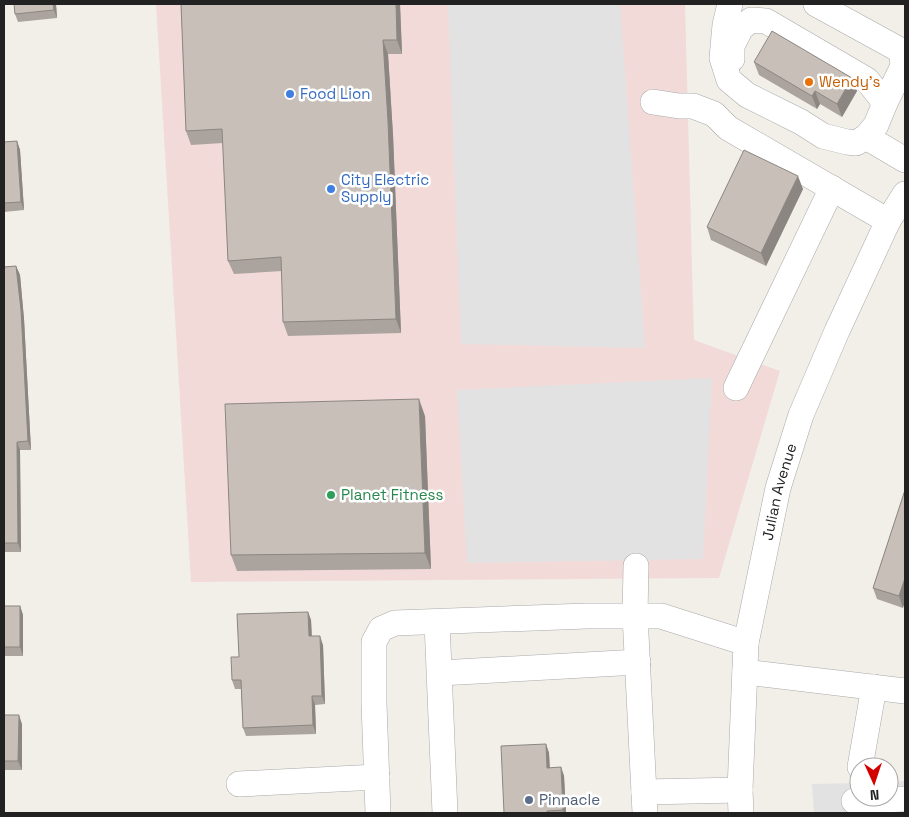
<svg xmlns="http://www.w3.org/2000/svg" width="909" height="817" font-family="'Space Grotesk',sans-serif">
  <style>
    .commercial { fill: #f2dad9 }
    .parking { fill: #e2e2e2 }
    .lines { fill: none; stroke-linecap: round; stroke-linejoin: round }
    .minor-casing { stroke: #a9a9a9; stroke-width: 26 }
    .minor { stroke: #fff; stroke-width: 25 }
    .wall { fill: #aba49e }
    .shaded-wall { fill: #8b8681 }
    .building { fill: #c7bfb8; stroke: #8b8681 }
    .food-dot { fill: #e8710a; stroke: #fff; stroke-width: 2 }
    .shop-dot { fill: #3f7fe0; stroke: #fff; stroke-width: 2 }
    .leisure-dot { fill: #2e9e5b; stroke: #fff; stroke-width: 2 }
    .service-dot { fill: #5c6f8a; stroke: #fff; stroke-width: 2 }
    .labels { text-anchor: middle; stroke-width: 5; stroke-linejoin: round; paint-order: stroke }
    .food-label { font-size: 15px; fill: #c56008; stroke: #fff; text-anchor: start }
    .shop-label { font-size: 15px; fill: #366cbe; stroke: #fff; text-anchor: start }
    .street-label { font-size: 15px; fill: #222; stroke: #fff }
    .leisure-label { font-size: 15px; fill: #27864d; stroke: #fff; text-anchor: start }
    .service-label { font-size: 15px; fill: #4e5e75; stroke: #fff; text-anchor: start }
  </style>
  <rect width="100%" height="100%" fill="#f2efe9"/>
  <path class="commercial" d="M156,4H685L694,340L780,371L719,578L191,582Z"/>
  <g class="parking">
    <path d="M448,4H620L645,348L461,344Z"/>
    <path d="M712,378L703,559L467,563L457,390Z"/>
    <path d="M905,781V813H814L812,784L859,783V797H889V782Z"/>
  </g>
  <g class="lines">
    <defs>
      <g id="minor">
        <path d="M730,4L725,25L722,58L729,80L747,95L801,122L823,136L847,142L856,143L866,137L876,125L885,103L903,66L902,55L898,49L816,4"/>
        <path d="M732,59V46L741,28L751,20L766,21L867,80L885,103"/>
        <path d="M653,102L679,106H693L714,114L728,128L888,221"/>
        <path d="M866,137L905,160"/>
        <path d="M736,388L832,188"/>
        <path d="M636,566L635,615L645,813"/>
        <path d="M437,622L445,813"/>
        <path d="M745,672L905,691"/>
        <path d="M440,673L638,662"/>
        <path d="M860,767L874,687"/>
        <path d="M239,784L377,777"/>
        <path d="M644,792L740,790"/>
        <path d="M854,801L905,799"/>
        <path d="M378,813L374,703V642L381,629L395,623L587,616H661L746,643"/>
        <path id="s1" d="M741,813L740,790L746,643L778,488L801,415L837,331L888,221L905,194"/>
      </g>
    </defs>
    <use href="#minor" class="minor-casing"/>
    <use href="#minor" class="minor"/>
  </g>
  <g class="wall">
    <path d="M14,4H56L57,18L18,22L15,14Z"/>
    <path d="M181,4H400L402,54H388L393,135L401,333L288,336L283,322L282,271L234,274L228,261L223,143L191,145L186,131Z"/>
    <path d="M754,62L857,91L842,117L820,104L817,109L759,75Z"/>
    <path d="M17,141L20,150L24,210L4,212V142Z"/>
    <path d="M803,189L766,266L711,240L707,227Z"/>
    <path d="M16,266L20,275L24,319L31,450H20L21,552H4V267Z"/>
    <path d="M425,416L431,569L237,571L231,555Z"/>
    <path d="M905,490L903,608L877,599L873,588Z"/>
    <path d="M4,606H20L23,615V656H4Z"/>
    <path d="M308,612L311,620L312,636L323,645L325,704L315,705L316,734L246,736L243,728L241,689H235L232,680Z"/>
    <path d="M4,715L22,724V770H4Z"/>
    <path d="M546,744L549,753L550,768L561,767L564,776L566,813H504Z"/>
  </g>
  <g class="shaded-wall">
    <path d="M53,4H56L57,18L54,10Z"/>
    <path d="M396,4H400L402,54L397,40Z"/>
    <path d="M383,40L388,54L393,135L401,333L396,319Z"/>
    <path d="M852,78L857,91L842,117L837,104Z"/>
    <path d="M815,91L820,104L817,109L812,96Z"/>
    <path d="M17,141L20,150L24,210L21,202Z"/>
    <path d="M798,176L803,189L766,266L761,253Z"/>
    <path d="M16,266L20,275L24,319L31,450L28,441Z"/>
    <path d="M419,399L425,416L431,569L425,553Z"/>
    <path d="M17,442L20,450L21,552L18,543Z"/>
    <path d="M905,578V602L903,608L899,596Z"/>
    <path d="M20,606L23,615V656L20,647Z"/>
    <path d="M308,612L311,620L312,645L309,636Z"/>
    <path d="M320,636L323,645L325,704L322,696Z"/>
    <path d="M312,696L315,705L316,734L313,725Z"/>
    <path d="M19,715L22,724V770L18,761Z"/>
    <path d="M546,744L549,753L550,777L547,768Z"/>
    <path d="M561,767L564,776L566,813H564L563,810Z"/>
  </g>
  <g class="building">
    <path d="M14,4H53L54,10L15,14Z"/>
    <path d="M181,4H396L397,40H383L388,121L396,319L283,322L281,257L228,261L222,129L186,131Z"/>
    <path d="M772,31L852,78L837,104L815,91L812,96L754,62Z"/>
    <path d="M17,141L21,202L4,203V142Z"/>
    <path d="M744,150L798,176L761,253L707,227Z"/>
    <path d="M16,266L21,310L28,441L17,442L18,543H4V267Z"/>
    <path d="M419,399L425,553L231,555L225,404Z"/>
    <path d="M905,490V578L899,596L873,588Z"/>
    <rect x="4" y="606" width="16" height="41"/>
    <path d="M308,612L309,636H320L322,696H312L313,725L243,728L241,680H232L231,657H239L237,614Z"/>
    <path d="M4,715H19L18,761H4Z"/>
    <path d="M546,744L547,768L561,767L563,810L547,811V813H504L501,746Z"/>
  </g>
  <circle class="food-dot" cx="809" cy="82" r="5"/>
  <g class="shop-dot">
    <circle cx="290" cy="94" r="5"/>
    <circle cx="331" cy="189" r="5"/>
  </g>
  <circle class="leisure-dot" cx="331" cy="495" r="5"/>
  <circle class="service-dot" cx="529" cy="800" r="5"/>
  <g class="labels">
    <g class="food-label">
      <text x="819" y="87">Wendy's</text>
    </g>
    <g class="shop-label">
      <text x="300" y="99">Food Lion</text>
      <text x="341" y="185">City Electric<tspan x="341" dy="17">Supply</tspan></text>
    </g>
    <g class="street-label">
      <text dy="5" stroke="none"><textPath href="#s1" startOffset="325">Julian Avenue</textPath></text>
    </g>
    <g class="leisure-label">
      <text x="341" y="500">Planet Fitness</text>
    </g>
    <g class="service-label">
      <text x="539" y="805">Pinnacle</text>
    </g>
  </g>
  <rect width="909" height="817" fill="none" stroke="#222222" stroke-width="10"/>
  <g transform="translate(874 782) rotate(177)"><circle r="24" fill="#ffffff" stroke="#a7a7a7"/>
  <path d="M0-4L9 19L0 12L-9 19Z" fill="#d40000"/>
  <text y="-8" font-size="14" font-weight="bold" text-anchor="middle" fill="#222222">N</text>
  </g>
</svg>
